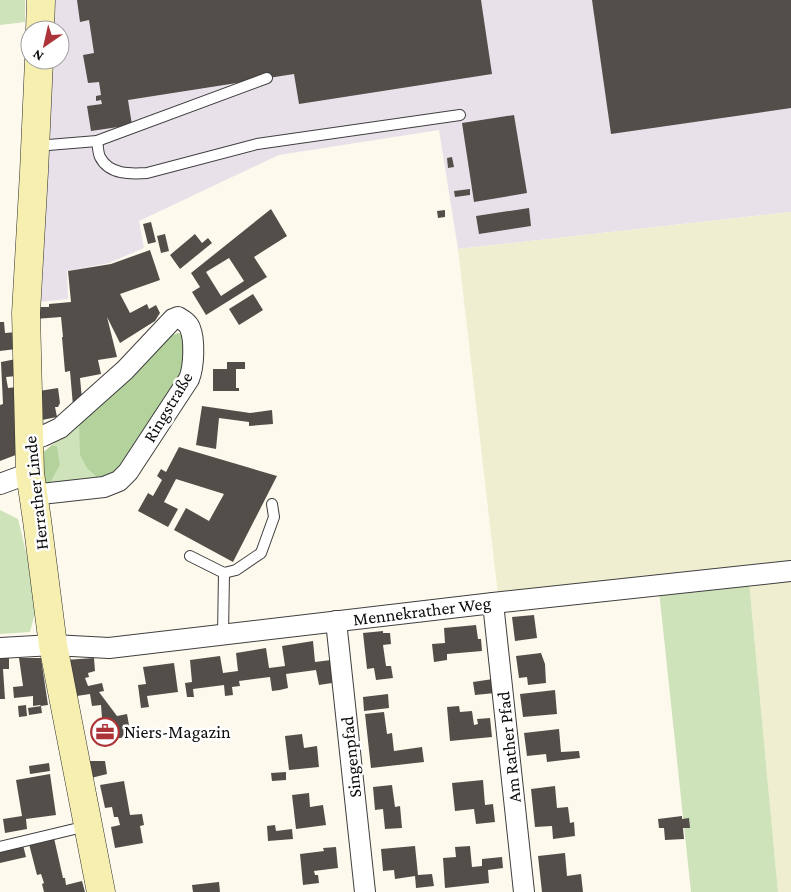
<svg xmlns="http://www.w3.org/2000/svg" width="791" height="892" font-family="'Crimson Pro',serif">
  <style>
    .industrial { fill: #e9e1ea }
    .farmland { fill: #f0eed0 }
    .green { fill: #cfe3bb }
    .forest { fill: #b3d29c }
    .building { fill: #534e4a; fill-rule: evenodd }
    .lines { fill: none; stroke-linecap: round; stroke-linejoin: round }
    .lane-casing { stroke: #3f3f3f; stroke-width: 12 }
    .street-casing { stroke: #3f3f3f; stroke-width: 22 }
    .secondary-casing { stroke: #2e2e2e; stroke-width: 29 }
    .lane { stroke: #fff; stroke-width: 10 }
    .street { stroke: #fff; stroke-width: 20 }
    .secondary { stroke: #f6efaf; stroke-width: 28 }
    .labels { text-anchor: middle; stroke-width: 5; stroke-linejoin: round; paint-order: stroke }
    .street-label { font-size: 18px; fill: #0c0c0c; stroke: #fff }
    .poi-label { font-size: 18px; fill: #0c0c0c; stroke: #fff; text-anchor: start }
  </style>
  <rect width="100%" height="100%" fill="#fdfaed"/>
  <path class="industrial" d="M55,0H791V212L458,249L439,130L279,155L139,221L144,248L109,263L67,271L68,299L39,302L52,60H60V30H53Z"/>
  <g class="farmland">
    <path d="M791,212V564L498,595L458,249Z"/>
    <path d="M791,576V892H778L749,581Z"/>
  </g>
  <g class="green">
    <path d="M0,0H25V22L0,25Z"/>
    <path d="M79,420L100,480L48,487L60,465L57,446L52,445Z"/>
    <path d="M0,510L18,519L38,602L30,632L0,634Z"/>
    <path d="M749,581L778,892H691L659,591Z"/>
  </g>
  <g class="forest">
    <path d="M178,333L184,334L189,361L125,466L100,480L87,468L80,455L79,420L173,335Z"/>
    <path d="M52,445L57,446L60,465L48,487H39L34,460Z"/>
  </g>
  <g class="building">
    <path d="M77,0H481L492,74L299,104L294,74L128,100L132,125L91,131L87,106L102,104L101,100L96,101V96L101,95L99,82L88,83L83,55L94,53L89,20L80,22Z"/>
    <path d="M592,0H791V108L611,134Z"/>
    <path d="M514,115L527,193L474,202L462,123Z"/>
    <path d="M452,157L454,167L448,168L447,158Z"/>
    <path d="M470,189V195L455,197L454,191Z"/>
    <path d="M529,208L531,226L479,234L476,216Z"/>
    <path d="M271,209L287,236L254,257L267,277L206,315L192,292L200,287L191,273ZM229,258L244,281L221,296L206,272Z"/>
    <path d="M445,210V217L438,218L437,211Z"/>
    <path d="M151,222L156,242L148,244L143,224Z"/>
    <path d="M165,234L169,251L161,253L157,236Z"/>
    <path d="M195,234L202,243L208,238L212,243L180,269L170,255Z"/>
    <path d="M150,250L160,280L120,294L130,313L147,304L149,309L156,305L160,313L155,321L120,343L107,317L117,357L98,360L101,374L80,378L82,399L73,406L70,371L65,372L62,337H63L61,317L35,319V307H49V304L71,302L68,271L111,264Z"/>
    <path d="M253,294L263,310L239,325L229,309Z"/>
    <path d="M0,322H4L5,333L17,332L16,349L0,351Z"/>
    <path d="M16,359L17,376L6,377L8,388L17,387L21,453L0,461V405L3,404L1,362Z"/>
    <path d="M227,362H245V369H236V388H239V391H213V369H227Z"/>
    <path d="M58,388L60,403L58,407H55L57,417L37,421L33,392Z"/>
    <path d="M202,406L250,413L272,410L273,424L249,426V422L219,418L216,449L196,445Z"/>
    <path d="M179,447L277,476L233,562L174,530L186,508L209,521L224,494L176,479L164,502L178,509L168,527L138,511L148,493L153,496L162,480L157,476L161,469L166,472Z"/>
    <path d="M534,615L537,638L515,641L512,617Z"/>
    <path d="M476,625L478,639H481L482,651L447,654V660L434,662L432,644L445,643L444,628Z"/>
    <path d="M383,631V633H390L391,644L383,645L386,666H391L393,678L376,680L374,668L367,669L363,633Z"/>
    <path d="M313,641L315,662L331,660L332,683L319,685L316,670L286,674L288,688L280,690L272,691L270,677L239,681L240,686L232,687L233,695L225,696L224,685L193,689L194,697H187L185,683L192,682L190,660L220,656L223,673L238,671L236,653L266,648L269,668L285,666L282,646Z"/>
    <path d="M541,653L545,664L546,683L528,685L527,677L519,678L516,656Z"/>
    <path d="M0,658H9V669H3L5,699H0Z"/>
    <path d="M19,658H41L48,705L41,706L42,713L29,715L28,708L41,706L40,705L33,706V696L14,698L13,687L23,686Z"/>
    <path d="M94,658L95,671L88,673L89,677L85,678L88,686L102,683L104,691L99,692L117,716L127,714L131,736L103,741L99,719L102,718L101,705L92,706L90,694L70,697L65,660Z"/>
    <path d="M174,663L178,692L147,696L149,707L141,708L138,685L146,684L143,667Z"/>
    <path d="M493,679L495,693L475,695L473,682Z"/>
    <path d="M555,690L557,714L523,717L520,694Z"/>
    <path d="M388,694L389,708L364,711L363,697Z"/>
    <path d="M26,705L27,716L19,717L18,706Z"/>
    <path d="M459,706L460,712L472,711L474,725L478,724L477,719L490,718L492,737L450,741L447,707Z"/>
    <path d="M384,712L387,734L392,733L394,751L422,747L424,762L371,768L365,714Z"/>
    <path d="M559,729L561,752L579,751L580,758L547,762L546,754L527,756L524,733Z"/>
    <path d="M302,734L304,748L317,746L319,767L289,770L285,736Z"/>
    <path d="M87,761H105L107,774L91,778Z"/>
    <path d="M49,763L50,771L30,774L29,766Z"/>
    <path d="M286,772V780L272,781L271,773Z"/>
    <path d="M50,774L56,815L26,819L27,829L5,833L3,819L22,816L16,780Z"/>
    <path d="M483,780L485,805L493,804L495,822L476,824L474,809L455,811L452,783Z"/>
    <path d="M124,781L130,815L142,814L144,825L140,826L143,843L115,848L111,827L120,825L118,817H114L112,807L105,808L100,785Z"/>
    <path d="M392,785L395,807L400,806L402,828L385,829L383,809L375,810L373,787Z"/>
    <path d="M555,786L557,808L568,807L570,823L574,822L575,836L553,839L552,826L535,827L531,789Z"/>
    <path d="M309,793L310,807L323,805L326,825L296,829L292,795Z"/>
    <path d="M682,816V819L689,818L690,828H683L684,839L665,840L664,828H659L658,819Z"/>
    <path d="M275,825L276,831L292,829L293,839L268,841L267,826Z"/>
    <path d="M54,838L63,878H65L66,885L82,881L85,892H44L42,884L44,883L41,874L37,875L29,844Z"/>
    <path d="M23,845L26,857L0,863V851Z"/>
    <path d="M415,846L418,875L432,874L434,886L416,888L415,876L395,879L394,870L383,871L381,849Z"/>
    <path d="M470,846L472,867L482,866V859L502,857L503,868L488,870L489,883L445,888L443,858L456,857L455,847Z"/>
    <path d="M336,847L338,868L314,871L315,875H318L319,883L303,885L300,854L324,851L323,848Z"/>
    <path d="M565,853L567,876L581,874L583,892H542L538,856Z"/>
    <path d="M219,882L220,892H193L192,885Z"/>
  </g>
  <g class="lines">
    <defs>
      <g id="lane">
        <path d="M97,141C98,146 98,153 100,157C109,175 131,174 147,173L257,144L460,115"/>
        <path d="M36,146L97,141L267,78"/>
        <path d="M190,556L224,573L236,570L261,553L274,517L272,504"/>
        <path d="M223,635L224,573"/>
        <path d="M0,847L87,826"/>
      </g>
      <g id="street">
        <path d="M29,441L43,436L60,428L125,370L173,319L178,317C183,320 188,323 190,328C195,340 194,367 189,379L128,472L119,481L104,487L32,495"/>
        <path d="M0,484L30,473"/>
        <path d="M493,603L524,892"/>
        <path d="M336,621L365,892"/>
        <path d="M0,648L53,645L109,648L493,603L791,571"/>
      </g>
      <g id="secondary">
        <path d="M40,30L41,0"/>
        <path d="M39,60L34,172L26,313L30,473L37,520L53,645L101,892"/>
      </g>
    </defs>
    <use href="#lane" class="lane-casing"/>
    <use href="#street" class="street-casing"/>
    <use href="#secondary" class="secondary-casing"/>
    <use href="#lane" class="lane"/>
    <use href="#street" class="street"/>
    <use href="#secondary" class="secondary"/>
  </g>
  <defs>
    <symbol id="office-ring" viewBox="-11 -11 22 22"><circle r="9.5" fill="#fff" stroke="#ac3438" stroke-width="1.5"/><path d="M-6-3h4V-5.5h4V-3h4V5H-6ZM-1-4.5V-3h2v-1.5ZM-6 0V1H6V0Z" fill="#ac3438"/></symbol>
  </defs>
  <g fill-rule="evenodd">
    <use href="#office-ring" x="89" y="716" width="32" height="32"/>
  </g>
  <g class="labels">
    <g class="street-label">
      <text transform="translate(168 407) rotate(-59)" y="6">Ringstraße</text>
      <text transform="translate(36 493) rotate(-96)" y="6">Herrather Linde</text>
      <text transform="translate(422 611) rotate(-7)" y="6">Mennekrather Weg</text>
      <text transform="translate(509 747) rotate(-96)" y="6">Am Rather Pfad</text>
      <text transform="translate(351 757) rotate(-96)" y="6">Singenpfad</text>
    </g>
    <g class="poi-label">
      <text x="124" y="738">Niers-Magazin</text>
    </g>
  </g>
  <g transform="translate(45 45) rotate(214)"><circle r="24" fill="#ffffff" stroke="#9e9e9e"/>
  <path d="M0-4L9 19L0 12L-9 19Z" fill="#ac3438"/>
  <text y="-8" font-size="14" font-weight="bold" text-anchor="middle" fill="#0c0c0c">N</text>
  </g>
</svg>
